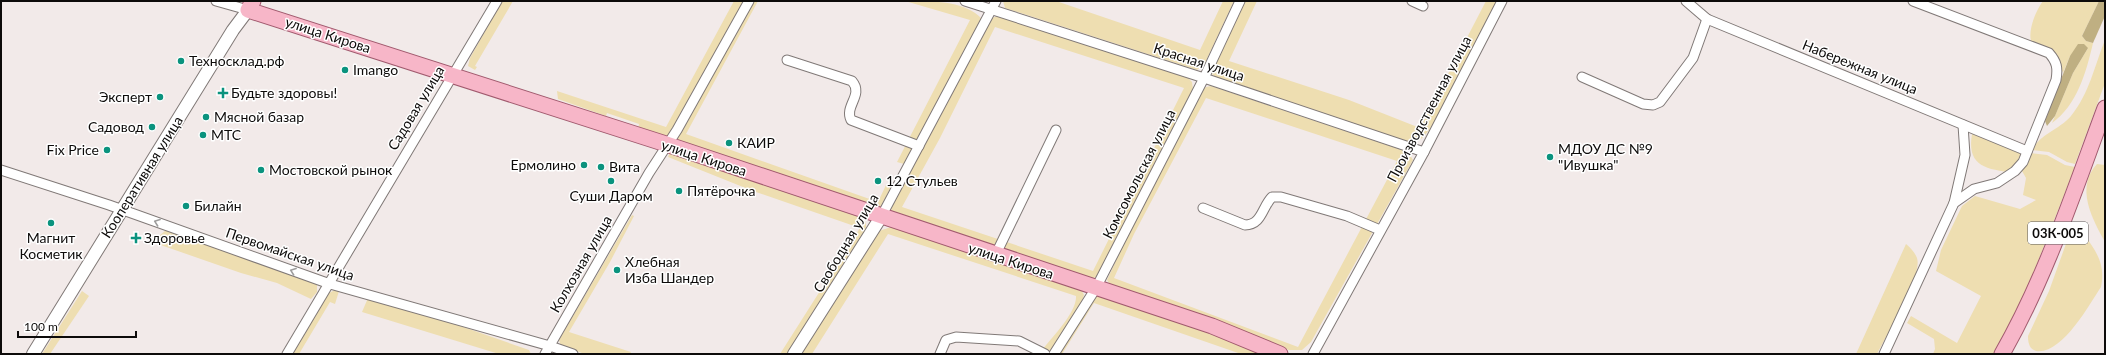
<svg xmlns="http://www.w3.org/2000/svg" width="2106" height="355" font-family="Lato,sans-serif">
  <style>
    .green { fill: #eedeb1; fill-rule: evenodd }
    .forest { fill: #bfaf82 }
    .lines { fill: none; stroke-linecap: round; stroke-linejoin: round }
    .minor-casing { stroke: #807977; stroke-width: 11 }
    .tertiary-casing { stroke: #807977; stroke-width: 14 }
    .primary-casing { stroke: #a15a6e; stroke-width: 17 }
    .minor { stroke: #fff; stroke-width: 9 }
    .tertiary { stroke: #fff; stroke-width: 12 }
    .primary { stroke: #f7b6c8; stroke-width: 15 }
    .oneway { stroke: #9e9d9d }
    .poi-dot { fill: #0a937e; stroke: #fff; stroke-width: 1.5 }
    .labels { text-anchor: middle; stroke-width: 3; stroke-linejoin: round; paint-order: stroke }
    .shield { fill: #fff; stroke: #565454; stroke-width: 1 }
    .shield-label { font-size: 13px; font-weight: bold; fill: #0d0b0a }
    .street-label { font-size: 14px; fill: #0d0b0a; stroke: #fff }
    .poi-label { font-size: 14px; fill: #0d0b0a; stroke: #fff; text-anchor: start }
  </style>
  <rect width="100%" height="100%" fill="#f2eae9"/>
  <g class="green">
    <path d="M502,1H513L475,66L477,67L475,70L468,66L470,58Z"/>
    <path d="M734,1H746L684,112L667,137L638,130L639,124L607,113L606,116L558,99L557,91L666,127Z"/>
    <path d="M751,1H758L686,134L878,202L886,185L891,187L879,210L675,142Z"/>
    <path d="M905,1C930,1 965,0 982,19L904,164L897,162L970,20Z"/>
    <path d="M1003,1H1056L1200,50L1223,1H1234L1205,63L1197,70L1005,8Z"/>
    <path d="M1244,1H1257L1229,61L1349,100L1420,128L1486,1H1497L1433,124C1424,137 1422,142 1406,142L1217,78L1212,74V67Z"/>
    <path d="M2043,1H2099L2082,36L2086,41L2093,43C2086,73 2077,105 2052,123L2073,73L2088,48L2070,56L2063,73C2055,51 2053,49 2031,41C2028,30 2036,10 2043,1Z"/>
    <path d="M997,16L1188,78L1192,82L1193,90L1185,107L1097,277L1086,280L892,214L891,207L990,19ZM995,27L1184,88L1093,271L902,207L940,138Z"/>
    <path d="M2105,40V83L2075,164L2067,162L2049,152L2032,150C2041,133 2059,130 2071,116C2090,92 2094,67 2105,40Z"/>
    <path d="M1211,86L1408,152L1413,160L1311,342L1302,350H1289L1111,286L1107,280L1147,195L1199,94L1206,87ZM1206,98L1397,161L1298,347L1114,278L1134,234Z"/>
    <path d="M1972,134L2019,152L2024,155L2009,172C1982,169 1967,163 1972,134Z"/>
    <path d="M670,152L863,218L866,224V232L789,354H780L860,228L753,191L668,157Z"/>
    <path d="M2031,153L2047,155L2065,165L2075,167L2022,302L1995,354H1933L1935,349L1934,339L1907,323L1911,316L1957,343L1981,296L1936,271L1941,250L1962,206L1975,196L2020,209L2036,200L2023,195L2026,178L2022,171Z"/>
    <path d="M2097,164L2105,165V242C2092,219 2075,187 2097,164Z"/>
    <path d="M632,215L634,216L610,262L569,332L631,352L630,354H585L561,346L559,340Z"/>
    <path d="M894,226L1081,289L1084,295L1081,305L1051,350L1047,351L1043,349C1053,336 1077,312 1076,296L888,234L812,354H799L876,232Z"/>
    <path d="M166,230L317,284V292L311,299L277,283L241,273L152,242Z"/>
    <path d="M2077,232L2083,233C2096,251 2106,264 2101,287C2089,305 2062,355 2036,351C2029,349 2028,342 2028,336L2049,291L2067,241L2072,234Z"/>
    <path d="M1906,244C1911,248 1915,253 1917,258C1923,276 1886,336 1877,354H1856Z"/>
    <path d="M335,290L339,291L335,304L330,302L299,354H292L327,294Z"/>
    <path d="M82,291L89,296L50,354H42Z"/>
    <path d="M1097,294L1246,345L1266,354H1241L1094,303L1062,354H1056Z"/>
    <path d="M368,298L449,322L529,350L531,354H499L362,312Z"/>
  </g>
  <g class="forest">
    <path d="M2099,1H2105V16L2093,43L2086,41L2082,36Z"/>
    <path d="M2078,44H2084L2088,48L2073,73L2055,116L2047,126L2045,121L2070,56Z"/>
  </g>
  <g class="lines">
    <defs>
      <g id="minor">
        <path d="M216,1L248,10"/>
        <path d="M965,1L1204,78L1424,152"/>
        <path d="M1412,1L1423,6"/>
        <path d="M1686,1L1707,19L2027,151"/>
        <path d="M787,60L852,81C864,95 844,106 851,120L919,146"/>
        <path d="M1582,77L1643,104L1653,105L1660,102L1693,58L1707,19"/>
        <path d="M1,170L109,205L330,284L550,346L573,354"/>
        <path d="M1954,203L1965,155L1963,125"/>
        <path d="M1203,208L1245,225C1262,225 1262,207 1272,197H1281L1347,216L1380,230"/>
        <path d="M881,217L996,1"/>
        <path d="M995,256L1056,130"/>
        <path d="M287,354L497,1"/>
        <path d="M545,354L649,173L677,130L749,1"/>
        <path d="M940,354L946,340L956,337L1019,341L1045,354"/>
        <path d="M1054,354L1096,288L1204,78L1240,1"/>
        <path d="M1313,354L1424,152L1502,1"/>
        <path d="M1884,354L1954,203L1974,189L1997,183L2015,171L2023,162L2056,80C2058,68 2057,62 2049,53L1913,1"/>
      </g>
      <g id="tertiary">
        <path d="M33,354L233,30L248,10"/>
        <path d="M794,354L881,217"/>
      </g>
      <g id="primary">
        <path d="M253,1L248,10L666,144L1212,326L1280,354"/>
        <path d="M2002,354C2046,277 2074,191 2105,108"/>
      </g>
    </defs>
    <use href="#minor" class="minor-casing"/>
    <use href="#tertiary" class="tertiary-casing"/>
    <use href="#primary" class="primary-casing"/>
    <use href="#minor" class="minor"/>
    <use href="#tertiary" class="tertiary"/>
    <use href="#primary" class="primary"/>
  </g>
  <defs><path id="oneway-chevron" d="M-2-3.5L2.5 0L-2 3.5" fill="none" stroke-width="1.6" stroke-linecap="round" stroke-linejoin="round"/></defs>
  <g class="oneway">
    <use href="#oneway-chevron" transform="translate(157 222) rotate(-160)"/>
    <use href="#oneway-chevron" transform="translate(293 271) rotate(-160)"/>
  </g>
  <g class="poi-dot">
    <circle cx="181" cy="61" r="4"/>
    <circle cx="345" cy="70" r="4"/>
    <path d="M221 87h4v4h4v4h-4v4h-4v-4h-4v-4h4z"/>
    <circle cx="160" cy="97" r="4"/>
    <circle cx="206" cy="117" r="4"/>
    <circle cx="152" cy="127" r="4"/>
    <circle cx="203" cy="135" r="4"/>
    <circle cx="729" cy="143" r="4"/>
    <circle cx="107" cy="150" r="4"/>
    <circle cx="1550" cy="157" r="4"/>
    <circle cx="584" cy="165" r="4"/>
    <circle cx="601" cy="167" r="4"/>
    <circle cx="261" cy="170" r="4"/>
    <circle cx="611" cy="181" r="4"/>
    <circle cx="878" cy="181" r="4"/>
    <circle cx="679" cy="191" r="4"/>
    <circle cx="186" cy="206" r="4"/>
    <circle cx="51" cy="223" r="4"/>
    <path d="M134 232h4v4h4v4h-4v4h-4v-4h-4v-4h4z"/>
    <circle cx="617" cy="270" r="4"/>
  </g>
  <g class="labels">
    <rect class="shield" x="2028" y="222" width="60" height="22" rx="3"/>
    <g class="shield-label">
      <text x="2058" y="238">03К-005</text>
    </g>
    <g class="street-label">
      <text transform="translate(328 35) rotate(18)" y="5">улица Кирова</text>
      <text transform="translate(1199 62) rotate(18)" y="5">Красная улица</text>
      <text transform="translate(1860 67) rotate(22)" y="5">Набережная улица</text>
      <text transform="translate(416 108) rotate(-59)" y="5">Садовая улица</text>
      <text transform="translate(1429 109) rotate(-62)" y="5">Производственная улица</text>
      <text transform="translate(704 158) rotate(18)" y="5">улица Кирова</text>
      <text transform="translate(1139 174) rotate(-63)" y="5">Комсомольская улица</text>
      <text transform="translate(142 177) rotate(-58)" y="5">Кооперативная улица</text>
      <text transform="translate(846 243) rotate(-59)" y="5">Свободная улица</text>
      <text transform="translate(290 254) rotate(19)" y="5">Первомайская улица</text>
      <text transform="translate(1011 261) rotate(18)" y="5">улица Кирова</text>
      <text transform="translate(581 264) rotate(-60)" y="5">Колхозная улица</text>
    </g>
    <g class="poi-label">
      <text x="189" y="66">Техносклад.рф</text>
      <text x="353" y="75">Imango</text>
      <text x="231" y="98">Будьте здоровы!</text>
      <text x="152" y="102" text-anchor="end">Эксперт</text>
      <text x="214" y="122">Мясной базар</text>
      <text x="144" y="132" text-anchor="end">Садовод</text>
      <text x="211" y="140">МТС</text>
      <text x="737" y="148">КАИР</text>
      <text x="1558" y="154">МДОУ ДС №9<tspan x="1558" dy="16">"Ивушка"</tspan></text>
      <text x="99" y="155" text-anchor="end">Fix Price</text>
      <text x="576" y="170" text-anchor="end">Ермолино</text>
      <text x="609" y="172">Вита</text>
      <text x="269" y="175">Мостовской рынок</text>
      <text x="886" y="186">12 Стульев</text>
      <text x="687" y="196">Пятёрочка</text>
      <text x="611" y="201" text-anchor="middle">Суши Даром</text>
      <text x="194" y="211">Билайн</text>
      <text x="51" y="243" text-anchor="middle">Магнит<tspan x="51" dy="16">Косметик</tspan></text>
      <text x="144" y="243">Здоровье</text>
      <text x="625" y="267">Хлебная<tspan x="625" dy="16">Изба Шандер</tspan></text>
    </g>
  </g>
  <rect width="2106" height="355" fill="none" stroke="#0d0b0a" stroke-width="4"/>
  <path d="M18 331v6h118v-6" fill="none" stroke="#0d0b0a" stroke-width="2"/>
  <text x="24" y="331" font-size="12" fill="#0d0b0a" stroke="#ffffff" stroke-width="3" paint-order="stroke">100 m</text>
</svg>
